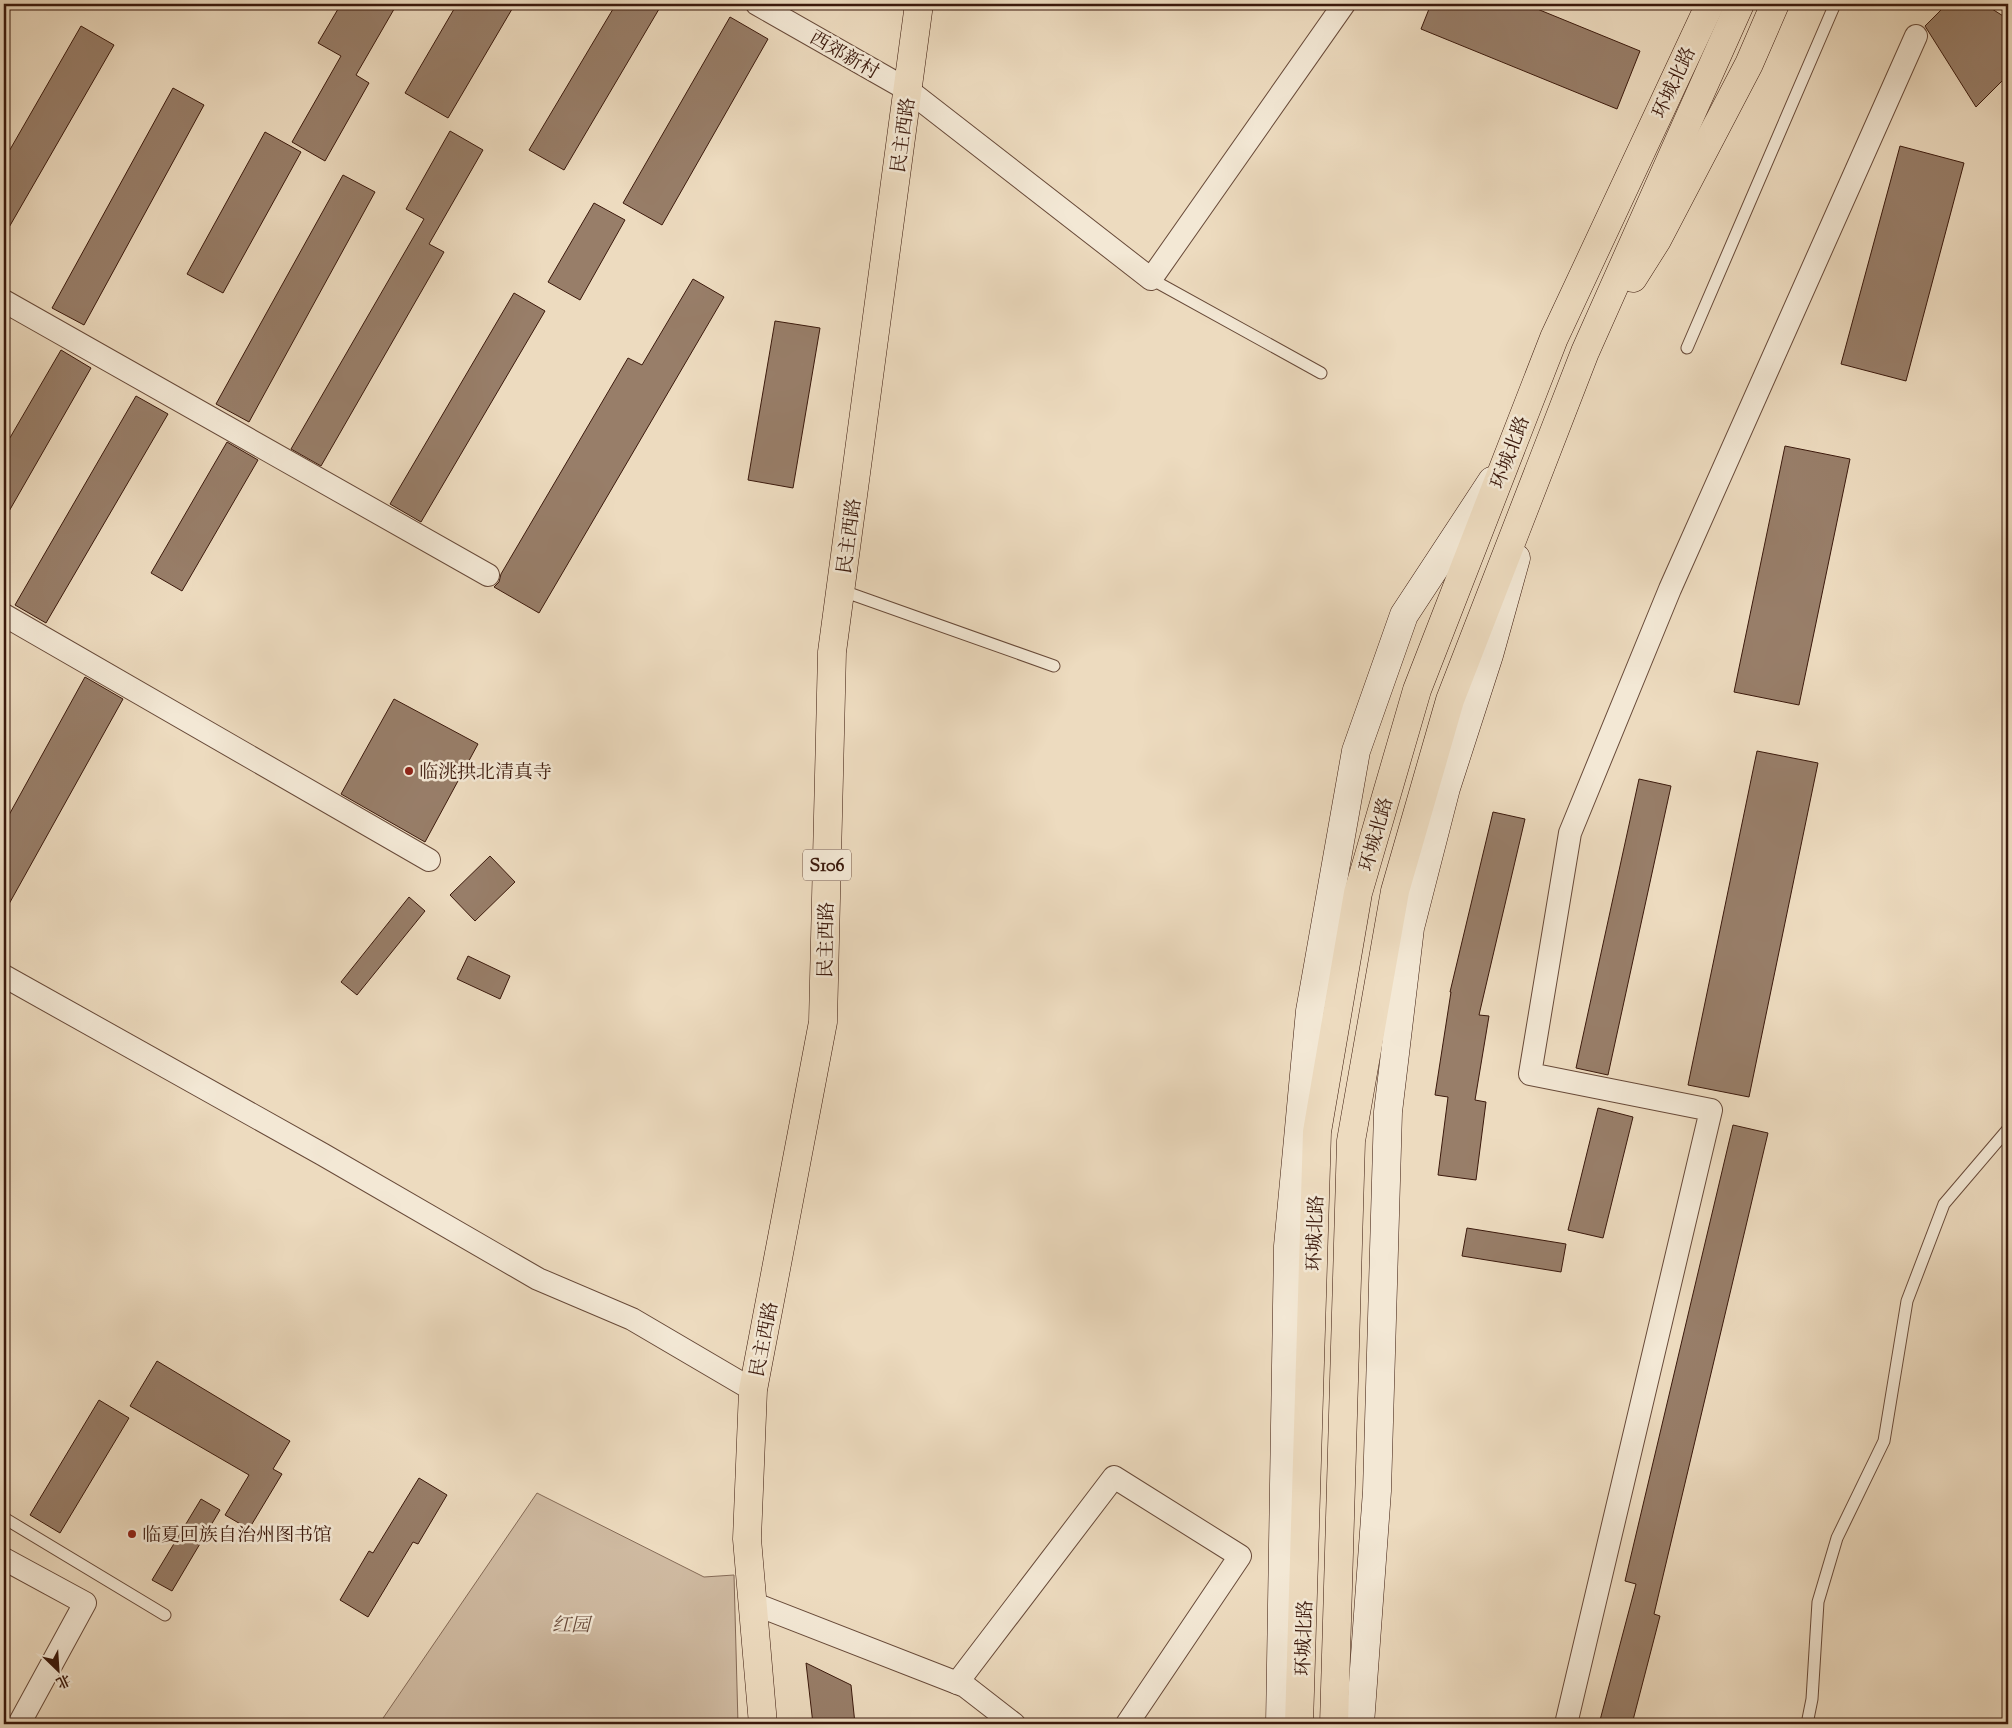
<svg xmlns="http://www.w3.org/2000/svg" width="2012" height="1728" font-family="'Sorts Mill Goudy','Noto Serif SC',serif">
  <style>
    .green { fill: #cfbaa1; stroke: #856a56 }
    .building { fill: #987e69; stroke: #3b190c }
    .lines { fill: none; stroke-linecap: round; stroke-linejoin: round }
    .service-casing { stroke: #684a39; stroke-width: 13 }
    .minor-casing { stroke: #684a39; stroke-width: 24 }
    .secondary-casing { stroke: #3b190c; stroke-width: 29 }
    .primary-casing { stroke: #3b190c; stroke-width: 29 }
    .trunk-casing { stroke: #3b190c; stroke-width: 29 }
    .service { stroke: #f3e8d5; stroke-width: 11 }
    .minor { stroke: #f3e8d5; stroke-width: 22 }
    .secondary { stroke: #f3e8d5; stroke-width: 28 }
    .primary { stroke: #eddbbf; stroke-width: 28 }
    .trunk { stroke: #eddbbf; stroke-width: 28 }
    .poi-dot { fill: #8f2418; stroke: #f3e8d5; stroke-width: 2 }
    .labels { text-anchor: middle; stroke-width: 5; stroke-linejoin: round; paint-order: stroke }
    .shield { fill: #f3e8d5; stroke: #725748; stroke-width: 1 }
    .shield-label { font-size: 18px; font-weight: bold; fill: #3b190c }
    .street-label { font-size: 19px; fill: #3b190c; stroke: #f3e8d5 }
    .poi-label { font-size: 19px; fill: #3b190c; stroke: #f3e8d5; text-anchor: start }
    .park-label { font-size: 19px; font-style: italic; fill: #674939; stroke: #f3e8d5 }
  </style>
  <rect width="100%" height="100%" fill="#eddbbf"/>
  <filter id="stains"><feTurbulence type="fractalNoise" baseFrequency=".004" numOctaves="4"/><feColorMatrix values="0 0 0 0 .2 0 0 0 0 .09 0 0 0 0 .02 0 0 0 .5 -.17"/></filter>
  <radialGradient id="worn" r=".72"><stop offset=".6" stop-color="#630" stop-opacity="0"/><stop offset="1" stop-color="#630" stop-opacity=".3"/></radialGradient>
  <path class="green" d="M537,1493L704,1577L734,1575L738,1724H379Z"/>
  <g class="building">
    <path d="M341,4H397L356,75L369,83L325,161L292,142L341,56L318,43Z"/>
    <path d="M457,4H515L448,118L405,93Z"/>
    <path d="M616,4H662L564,170L529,150Z"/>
    <path d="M1431,4H1525L1640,51L1617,109L1421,29Z"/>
    <path d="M1947,4H1984L2008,19V75L1976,107L1925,26Z"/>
    <path d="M730,17L768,39L662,225L623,203Z"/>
    <path d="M81,26L114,45L4,236V160Z"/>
    <path d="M173,88L204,105L84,325L52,308Z"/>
    <path d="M450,131L483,150L429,244L444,252L321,466L291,449L424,219L406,209Z"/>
    <path d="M265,132L301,152L223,293L187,274Z"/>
    <path d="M1900,146L1964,163L1906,381L1841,364Z"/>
    <path d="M343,175L375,192L249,422L216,404Z"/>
    <path d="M594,203L625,220L580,300L548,282Z"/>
    <path d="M693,279L724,297L539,613L494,587L499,582L501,574L628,358L642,365Z"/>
    <path d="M514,293L545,311L421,522L390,504Z"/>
    <path d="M775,321L820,328L793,488L748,480Z"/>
    <path d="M61,350L91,368L4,520V448Z"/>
    <path d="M136,396L168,414L46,623L15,605Z"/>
    <path d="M227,442L258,460L182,591L151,573Z"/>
    <path d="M1785,446L1850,459L1799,705L1734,692Z"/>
    <path d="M85,677L123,699L4,913V824Z"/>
    <path d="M394,699L478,744L425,842L341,794Z"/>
    <path d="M1757,751L1818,763L1749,1097L1688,1085Z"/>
    <path d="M1639,779L1671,786L1608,1075L1576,1068Z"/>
    <path d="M1493,812L1525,819L1479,1015L1489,1016L1475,1100L1486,1102L1476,1180L1438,1175L1448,1097L1435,1095L1451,992H1450Z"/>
    <path d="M490,856L515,882L475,921L450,895Z"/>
    <path d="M409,897L425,911L357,995L341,982Z"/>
    <path d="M468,956L510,976L500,999L457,979Z"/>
    <path d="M1598,1108L1633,1117L1603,1238L1568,1230Z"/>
    <path d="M1733,1125L1768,1133L1654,1614L1660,1616L1632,1724H1599L1636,1584L1625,1581Z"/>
    <path d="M1467,1228L1566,1244L1561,1272L1462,1256Z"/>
    <path d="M157,1361L290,1441L273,1469L282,1474L249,1529L225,1515L249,1475L130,1406Z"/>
    <path d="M99,1400L129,1418L60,1533L30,1515Z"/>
    <path d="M419,1478L447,1495L418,1544L413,1542L368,1617L340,1600L369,1551L373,1553Z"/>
    <path d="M201,1499L220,1510L172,1591L152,1580Z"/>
    <path d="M806,1663L851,1685L855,1724H813Z"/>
  </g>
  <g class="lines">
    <defs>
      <g id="service">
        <path d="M1151,279L1321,373"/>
        <path d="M1687,348L1835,4"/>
        <path d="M840,590L1054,666"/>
        <path d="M4,1518L165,1615"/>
        <path d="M1807,1724L1812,1699L1818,1602L1837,1538L1884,1441L1907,1301L1944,1204L2008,1129"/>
      </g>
      <g id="minor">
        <path d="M757,4L908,90L1151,279L1344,4"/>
        <path d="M4,301L488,575"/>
        <path d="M4,615L429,860"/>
        <path d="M4,976L322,1154L538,1279L632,1319L753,1390"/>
        <path d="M4,1559L85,1603L19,1724"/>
        <path d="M752,1603L965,1686L1014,1724"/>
        <path d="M957,1683L1114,1477L1240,1556L1127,1724"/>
        <path d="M1566,1724L1711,1110L1530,1074L1570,833L1670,589L1916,36"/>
      </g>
      <g id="secondary">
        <path d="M1280,1724L1288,1246L1310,1011L1356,751L1404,615L1492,481"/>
        <path d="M1360,1724L1377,1491L1388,1112L1410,928L1446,788L1489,655L1516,558"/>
      </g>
      <path id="primary" d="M763,1724L747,1539L753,1390L823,1022L832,652L919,4"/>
      <g id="trunk">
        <path d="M1633,278L1657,240L1749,64L1775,4"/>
        <path d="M1299,1724L1317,1132L1358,893L1417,690L1554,338L1710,4"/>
        <path d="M1334,1724L1351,1141L1395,891L1450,700L1585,352L1740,4"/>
      </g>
    </defs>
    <use href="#service" class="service-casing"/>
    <use href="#minor" class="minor-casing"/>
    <use href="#secondary" class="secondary-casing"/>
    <use href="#primary" class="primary-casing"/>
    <use href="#trunk" class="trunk-casing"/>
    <use href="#service" class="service"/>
    <use href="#minor" class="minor"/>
    <use href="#secondary" class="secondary"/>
    <use href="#primary" class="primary"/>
    <use href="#trunk" class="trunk"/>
  </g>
  <g class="poi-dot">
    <circle cx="409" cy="771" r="5"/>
    <circle cx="132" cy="1534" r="5"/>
  </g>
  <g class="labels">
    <rect class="shield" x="803" y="849.5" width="48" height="31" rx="4"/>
    <g class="shield-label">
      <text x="827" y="871">S106</text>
    </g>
    <g class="street-label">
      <text transform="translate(845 54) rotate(30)" y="7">西郊新村</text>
      <text transform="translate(1673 82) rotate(-65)" y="7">环城北路</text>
      <text transform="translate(902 135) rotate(-82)" y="7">民主西路</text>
      <text transform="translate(1509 452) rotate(-69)" y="7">环城北路</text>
      <text transform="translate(848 536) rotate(-82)" y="7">民主西路</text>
      <text transform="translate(1375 834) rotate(-74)" y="7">环城北路</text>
      <text transform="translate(825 940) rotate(-89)" y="7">民主西路</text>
      <text transform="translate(1314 1233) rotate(-88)" y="7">环城北路</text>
      <text transform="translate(763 1339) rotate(-79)" y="7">民主西路</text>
      <text transform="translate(1303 1638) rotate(-88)" y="7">环城北路</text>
    </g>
    <g class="poi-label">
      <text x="419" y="778">临洮拱北清真寺</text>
      <text x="142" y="1541">临夏回族自治州图书馆</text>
    </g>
    <g class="park-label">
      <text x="571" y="1631">红园</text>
    </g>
  </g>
  <rect width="2012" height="1728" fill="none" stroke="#eddbbf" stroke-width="20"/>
  <rect x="5" y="5" width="2002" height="1718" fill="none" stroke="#3b190c" stroke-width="2.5"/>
  <rect x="10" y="10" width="1992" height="1708" fill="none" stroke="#3b190c"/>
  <g transform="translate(58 1670) rotate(155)" stroke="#f3e8d5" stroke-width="4" paint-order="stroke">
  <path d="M0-4L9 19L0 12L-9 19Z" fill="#3b190c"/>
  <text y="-8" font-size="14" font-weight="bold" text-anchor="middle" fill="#3b190c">北</text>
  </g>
  <rect width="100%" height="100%" filter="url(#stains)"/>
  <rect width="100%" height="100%" fill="url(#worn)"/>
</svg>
